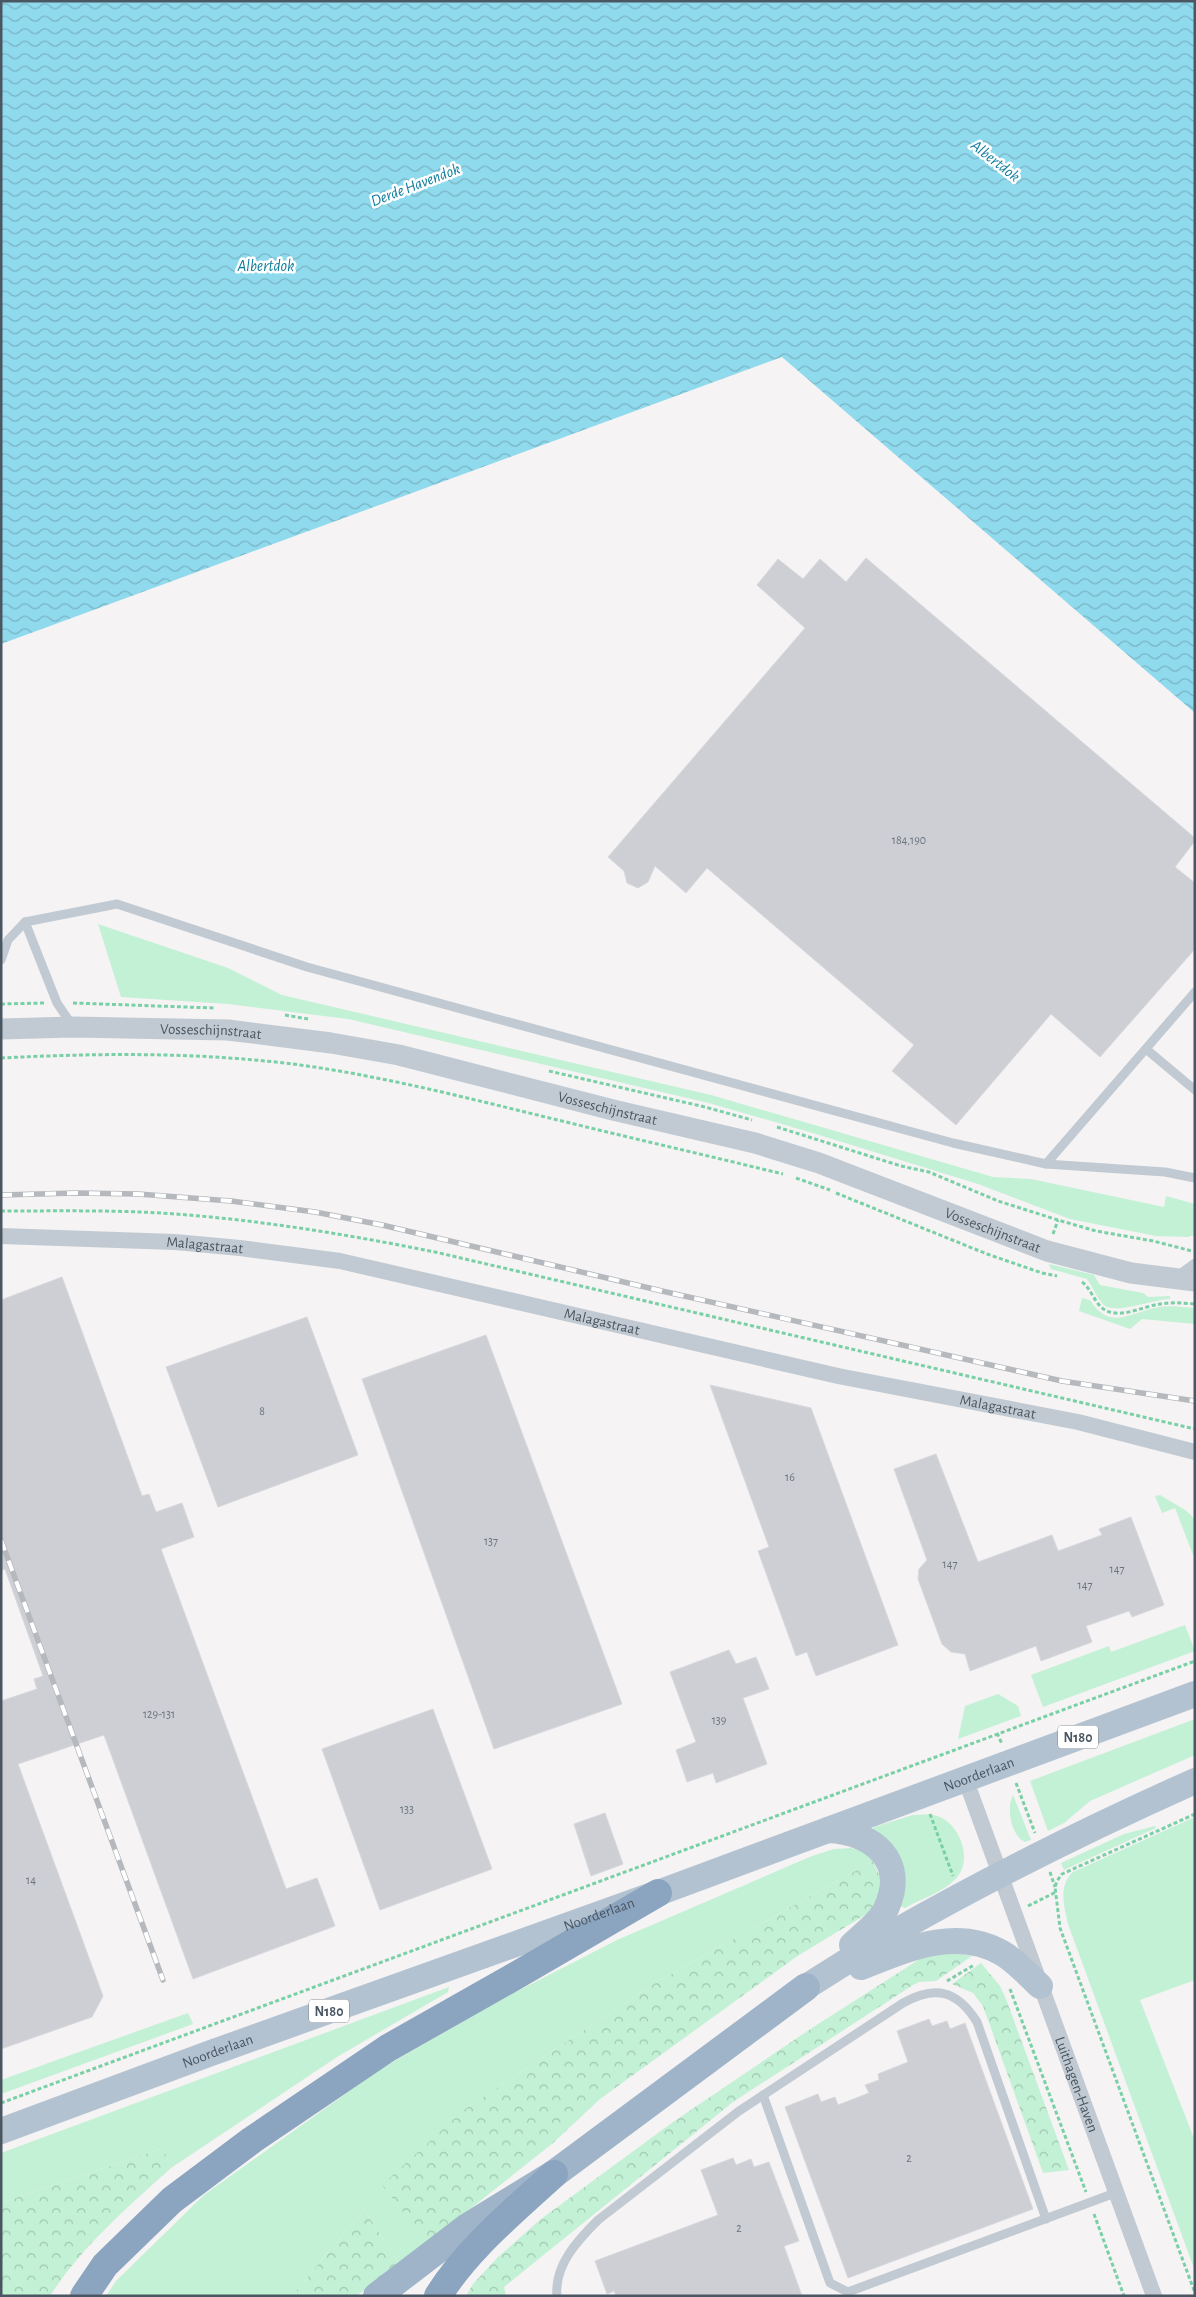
<svg xmlns="http://www.w3.org/2000/svg" width="1196" height="2297" font-family="'Alegreya Sans',sans-serif">
  <style>
    .green { fill: #c3f1d5 }
    .forest { fill: url(#forest-crowns) }
    .water { fill: url(#water-waves) }
    .building { fill: #cdcfd5; stroke: #d7d9de }
    .lines { fill: none; stroke-linecap: round; stroke-linejoin: round }
    .path { stroke: #7ad0a6; stroke-width: 3; stroke-dasharray: 4 2.5; stroke-linecap: butt }
    .service { stroke: #c1cad2; stroke-width: 9 }
    .minor { stroke: #c1cad2; stroke-width: 16 }
    .tertiary { stroke: #c1cad2; stroke-width: 21 }
    .primary { stroke: #b3c2d1; stroke-width: 26 }
    .trunk { stroke: #9fb4c9; stroke-width: 28 }
    .motorway { stroke: #8ba5c1; stroke-width: 28 }
    .rail-casing { stroke: #b5b8bd; stroke-width: 5.5 }
    .rail { stroke: #fff; stroke-width: 4; stroke-dasharray: 11; stroke-linecap: butt }
    .labels { text-anchor: middle; stroke-width: 5; stroke-linejoin: round; paint-order: stroke }
    .number-label { font-size: 12px; fill: #6b747e }
    .shield { fill: #fff; stroke: #808990; stroke-width: 1 }
    .shield-label { font-size: 14px; font-weight: bold; fill: #4a5661 }
    .street-label { font-size: 15px; fill: #4a5661; stroke: #fff }
    .water-label { font-size: 16px; font-style: italic; fill: #0c7c9b; stroke: #fff }
  </style>
  <defs>
    <pattern id="forest-crowns" width="20" height="18" patternUnits="userSpaceOnUse" patternTransform="scale(1.25)"><rect width="20" height="18" fill="#c3f1d5"/><path d="M2 6a3 3 0 1 1 6 0M12 15a3 3 0 1 1 6 0" fill="none" stroke="#a0c6b0"/></pattern>
    <pattern id="water-waves" width="16" height="10" patternUnits="userSpaceOnUse" patternTransform="scale(1.25)"><rect width="16" height="10" fill="#90daee"/><path d="M0 5q4-4 8 0t8 0" fill="none" stroke="#78b4c4"/></pattern>
  </defs>
  <rect width="100%" height="100%" fill="#f5f3f3"/>
  <g class="green">
    <path d="M98,924L228,968L282,995L711,1095L993,1177L1031,1179L1164,1207L1166,1196L1195,1204V1235L1187,1237L1156,1236L1070,1219L978,1184L816,1134L709,1103L348,1019L228,1004L121,997Z"/>
    <path d="M1049,1264L1094,1275L1100,1285L1143,1293L1148,1297L1170,1296V1299C1154,1299 1115,1315 1104,1305C1097,1299 1093,1287 1087,1279L1051,1269Z"/>
    <path d="M1082,1298L1090,1300C1110,1332 1130,1312 1159,1307C1171,1305 1183,1307 1195,1308V1324L1142,1319L1130,1329L1079,1311Z"/>
    <path d="M1160,1495L1185,1510L1195,1519V1560L1175,1508L1162,1513L1155,1496Z"/>
    <path d="M1185,1625L1195,1651L1043,1707L1031,1675L1109,1646L1111,1652Z"/>
    <path d="M998,1694L1018,1706L1021,1716L958,1739L965,1706Z"/>
    <path d="M1195,1719V1755L1090,1801L1064,1823L1048,1831L1030,1781Z"/>
    <path d="M1013,1795L1031,1840L1025,1842C1011,1836 1006,1807 1013,1795Z"/>
    <path d="M913,1815C919,1815 927,1814 933,1815C956,1818 972,1853 960,1873C949,1891 922,1898 905,1908L900,1906L872,1832L874,1827Z"/>
    <path d="M1195,1817V1980L1140,2000L1195,2141V2271L1068,1924C1064,1906 1058,1886 1073,1872Z"/>
    <path d="M1155,1826L1156,1828L1064,1870L1061,1863L1124,1834Z"/>
    <path d="M851,1848L864,1852L873,1861L657,1982L465,2109L427,2243L400,2265L364,2209L292,2296H106L116,2281L204,2195L379,2070L502,1999L617,1940L812,1856L834,1849Z"/>
    <path d="M449,1987L448,1992L337,2057L171,2168L163,2148L1,2203V2153Z"/>
    <path d="M188,2013L193,2024L1,2094V2080Z"/>
  </g>
  <g class="forest">
    <path d="M873,1861L880,1877L879,1891L876,1904L865,1915L796,1957L600,2099L553,2143L427,2243L382,2185L465,2109L657,1982Z"/>
    <path d="M946,1952L972,1956L936,1981L919,1982L913,1985L733,2102L504,2287L506,2296H466L473,2284L498,2257L541,2219L673,2122L812,2028L923,1957Z"/>
    <path d="M981,1963L1000,1986L1006,1999L1069,2170L1043,2173L983,2006L973,1993L952,1984Z"/>
    <path d="M163,2148L171,2168C128,2207 82,2246 50,2296H1V2203Z"/>
    <path d="M364,2209L400,2265L356,2296H292Z"/>
  </g>
  <path class="water" d="M1,1H1195V713L782,357L1,644Z"/>
  <g class="building">
    <path d="M866,558L1195,838V841L1175,867L1195,883V949L1100,1057L1051,1014L956,1125L892,1071L914,1045L707,868L686,893L655,866L648,882L638,888L627,883L624,871L608,857L805,628L757,585L778,559L803,579L820,559L846,582Z"/>
    <path d="M62,1277L142,1496L149,1494L156,1512L182,1503L194,1537L161,1549L286,1889L317,1878L335,1926L193,1979L104,1735L18,1764L103,1996L92,2017L1,2049V1701L37,1689L34,1679L43,1676L5,1569L1,1570V1300Z"/>
    <path d="M307,1317L358,1455L218,1507L166,1367Z"/>
    <path d="M486,1335L622,1704L494,1749L362,1379Z"/>
    <path d="M710,1385L811,1408L898,1645L816,1676L807,1652L796,1656L758,1551L769,1547Z"/>
    <path d="M936,1454L978,1562L1052,1535L1058,1551L1102,1535L1099,1529L1131,1517L1164,1605L1132,1617L1129,1611L1086,1626L1092,1642L1041,1661L1036,1646L970,1671L965,1654L951,1652L942,1644L918,1579L919,1569L927,1560L894,1469Z"/>
    <path d="M729,1650L736,1664L756,1657L769,1689L743,1698L767,1764L716,1783L713,1773L687,1782L676,1750L696,1742L670,1672Z"/>
    <path d="M433,1709L492,1869L380,1910L322,1749Z"/>
    <path d="M605,1813L623,1864L591,1876L574,1824Z"/>
    <path d="M929,2019L932,2026L947,2021L950,2029L965,2023L1033,2209L848,2278L785,2107L818,2094L821,2102L835,2097L838,2105L869,2093L865,2085L879,2080L878,2074L908,2062L897,2031Z"/>
    <path d="M733,2158L736,2165L751,2159L754,2167L769,2162L799,2241L784,2246L802,2296H616L614,2291L607,2294L595,2261L718,2215L701,2170Z"/>
  </g>
  <g class="lines">
    <g class="path">
      <path d="M73,1003L214,1008"/>
      <path d="M1,1004L44,1003"/>
      <path d="M285,1015L308,1019"/>
      <path d="M1,1058C100,1053 202,1052 300,1065C388,1077 475,1100 562,1121C635,1139 709,1156 783,1174"/>
      <path d="M549,1071L705,1107L752,1120"/>
      <path d="M777,1127L901,1166L929,1172L998,1201L1058,1220L1096,1231L1153,1241L1192,1251"/>
      <path d="M796,1178L830,1190"/>
      <path d="M836,1193L987,1254L1042,1273L1057,1276"/>
      <path d="M1,1211C54,1211 108,1210 161,1213C254,1219 345,1234 435,1252L1195,1429"/>
      <path d="M1053,1234L1058,1220"/>
      <path d="M1082,1282C1092,1289 1095,1306 1107,1311C1123,1318 1144,1306 1160,1304C1172,1302 1183,1303 1195,1304"/>
      <path d="M997,1733L1002,1744"/>
      <path d="M1016,1783L1035,1833"/>
      <path d="M930,1814L953,1876"/>
      <path d="M1195,1814L1062,1874L1057,1881L1055,1887L1060,1928L1195,2293"/>
      <path d="M1050,1872L1055,1887"/>
      <path d="M1028,1906L1056,1892"/>
      <path d="M947,1981L974,1965"/>
      <path d="M1010,1989L1086,2192"/>
      <path d="M1,2103L1195,1661"/>
      <path d="M1094,2214L1124,2296"/>
    </g>
    <g class="service">
      <path d="M25,922L57,1003L72,1025"/>
      <path d="M1,960L8,940L25,922L117,904L307,967L953,1143L1046,1164L1195,992"/>
      <path d="M1146,1049L1195,1090"/>
      <path d="M1046,1164L1165,1172L1195,1178"/>
      <path d="M1177,1276L1195,1263"/>
      <path d="M763,2095L830,2283L848,2292L849,2296"/>
      <path d="M848,2292L1115,2193"/>
      <path d="M557,2296C554,2265 578,2240 598,2220L739,2111L903,2003C935,1985 957,1990 977,2022L1046,2219"/>
    </g>
    <g class="minor">
      <path id="s1" d="M1,1236L175,1242L240,1248L340,1261L838,1376L1078,1422L1195,1452"/>
      <path id="s2" d="M965,1778L1154,2296"/>
    </g>
    <path class="tertiary" id="s3" d="M1,1029L73,1027L228,1030L331,1043L399,1055L613,1110L755,1143L819,1163L1047,1251L1131,1273L1195,1281"/>
    <g class="primary">
      <path d="M828,1830C873,1832 908,1861 886,1909C879,1923 863,1934 852,1945"/>
      <path d="M861,1967C905,1950 956,1926 1002,1953C1016,1961 1028,1975 1040,1986"/>
      <path d="M806,1987C835,1969 864,1950 893,1933C991,1877 1092,1827 1195,1781"/>
      <path id="s4" d="M1,2131L211,2053L658,1893L1195,1694"/>
    </g>
    <path class="trunk" d="M377,2296L466,2228L554,2174L806,1987"/>
    <g class="motorway">
      <path d="M84,2296L105,2265L172,2200L252,2140L388,2048L510,1979L658,1893"/>
      <path d="M438,2296C468,2248 513,2212 554,2174"/>
    </g>
    <defs>
      <g id="rail">
        <path d="M1,1195L76,1193L138,1194L231,1201L315,1212L382,1225L662,1291L1062,1381L1195,1401"/>
        <path d="M1,1540L163,1980"/>
      </g>
    </defs>
    <use href="#rail" class="rail-casing"/>
    <use href="#rail" class="rail"/>
  </g>
  <g class="labels">
    <g class="number-label">
      <text x="909" y="844">184,190</text>
      <text x="262" y="1415">8</text>
      <text x="790" y="1481">16</text>
      <text x="491" y="1545">137</text>
      <text x="950" y="1568">147</text>
      <text x="1117" y="1573">147</text>
      <text x="1085" y="1589">147</text>
      <text x="159" y="1718">129-131</text>
      <text x="719" y="1724">139</text>
      <text x="407" y="1813">133</text>
      <text x="31" y="1884">14</text>
      <text x="909" y="2162">2</text>
      <text x="739" y="2232">2</text>
    </g>
    <g class="shield">
      <rect x="1058" y="1725.5" width="40" height="23" rx="4"/>
      <rect x="309" y="1999.5" width="40" height="23" rx="4"/>
    </g>
    <g class="shield-label">
      <text x="1078" y="1742">N180</text>
      <text x="329" y="2016">N180</text>
    </g>
    <g class="street-label">
      <text dy="5" stroke="none"><textPath href="#s3" startOffset="210">Vosseschijnstraat</textPath></text>
      <text dy="5" stroke="none"><textPath href="#s3" startOffset="615">Vosseschijnstraat</textPath></text>
      <text dy="5" stroke="none"><textPath href="#s3" startOffset="1020">Vosseschijnstraat</textPath></text>
      <text dy="5" stroke="none"><textPath href="#s1" startOffset="204">Malagastraat</textPath></text>
      <text dy="5" stroke="none"><textPath href="#s1" startOffset="609">Malagastraat</textPath></text>
      <text dy="5" stroke="none"><textPath href="#s1" startOffset="1014">Malagastraat</textPath></text>
      <text dy="5" stroke="none"><textPath href="#s4" startOffset="1041">Noorderlaan</textPath></text>
      <text dy="5" stroke="none"><textPath href="#s4" startOffset="636">Noorderlaan</textPath></text>
      <text dy="5" stroke="none"><textPath href="#s4" startOffset="231">Noorderlaan</textPath></text>
      <text dy="5" stroke="none"><textPath href="#s2" startOffset="326">Luithagen-Haven</textPath></text>
    </g>
    <g class="water-label">
      <text transform="translate(996 160) rotate(38)" y="6">Albertdok</text>
      <text transform="translate(415 184) rotate(-21)" y="6">Derde Havendok</text>
      <text x="266" y="271">Albertdok</text>
    </g>
  </g>
  <rect width="1196" height="2297" fill="none" stroke="#4a5661" stroke-width="5"/>
</svg>
